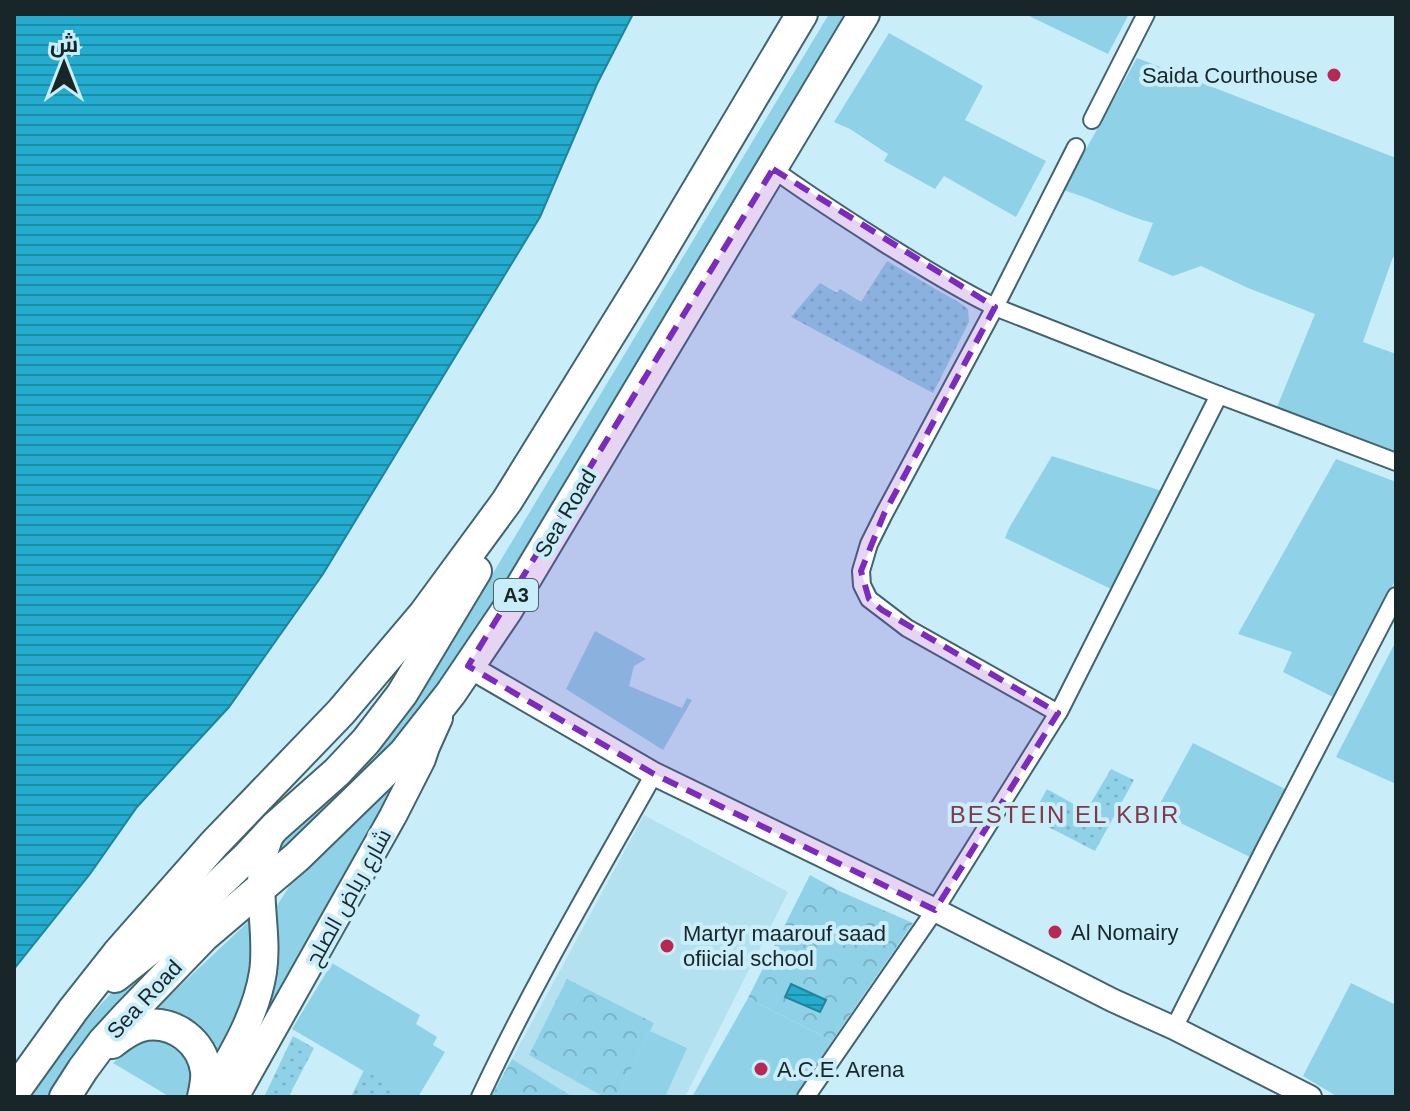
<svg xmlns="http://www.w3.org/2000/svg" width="1410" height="1111" font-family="Helvetica,Cairo,sans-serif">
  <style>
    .built { fill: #b4e1f0 }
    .grass { fill: #8fd2e7 }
    .forest { fill: url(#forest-crowns) }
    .garden { fill: url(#garden-dots) }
    .water { fill: url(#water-rules); stroke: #20849c; stroke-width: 2 }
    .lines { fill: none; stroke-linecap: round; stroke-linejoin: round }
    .street-casing { stroke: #42646f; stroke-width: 20 }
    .secondary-casing { stroke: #42646f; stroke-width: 26 }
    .primary-casing { stroke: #42646f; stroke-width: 30 }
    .highway-casing { stroke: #42646f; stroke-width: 34 }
    .street { stroke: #fff; stroke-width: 16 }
    .secondary { stroke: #fff; stroke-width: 22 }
    .primary { stroke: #fff; stroke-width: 26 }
    .highway { stroke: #fff; stroke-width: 30 }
    .marked { fill: #7b2cbf; fill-opacity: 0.2; stroke: #7b2cbf; stroke-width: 6; stroke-dasharray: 16 10; stroke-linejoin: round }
    .poi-dot { fill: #b82853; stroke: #c9eefa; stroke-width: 3 }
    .labels { text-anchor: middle; stroke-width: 8; stroke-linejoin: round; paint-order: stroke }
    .shield { fill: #c9eefa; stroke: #4d6268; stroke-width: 2 }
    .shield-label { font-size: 20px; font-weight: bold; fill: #18262a }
    .poi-label { font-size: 22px; fill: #18262a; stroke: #c9eefa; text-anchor: start }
    .street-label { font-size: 22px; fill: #18262a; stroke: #c9eefa }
    .neighbourhood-label { font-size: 24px; letter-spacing: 2px; fill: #813948; stroke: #c9eefa }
  </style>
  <defs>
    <pattern id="forest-crowns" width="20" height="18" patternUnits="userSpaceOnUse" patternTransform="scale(2)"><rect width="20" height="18" fill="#8fd2e7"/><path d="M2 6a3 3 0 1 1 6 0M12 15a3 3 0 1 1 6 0" fill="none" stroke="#7bb4c6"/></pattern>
    <pattern id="garden-dots" width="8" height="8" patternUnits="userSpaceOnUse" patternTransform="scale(2)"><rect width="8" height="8" fill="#8fd2e7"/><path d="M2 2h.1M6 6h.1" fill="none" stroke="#7bb4c6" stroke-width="1.8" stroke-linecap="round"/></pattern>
    <pattern id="water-rules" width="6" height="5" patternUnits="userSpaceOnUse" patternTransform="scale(2)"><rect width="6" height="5" fill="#23accd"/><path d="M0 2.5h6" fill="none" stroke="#1d8ca7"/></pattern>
  </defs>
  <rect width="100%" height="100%" fill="#c9eefa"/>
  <path class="built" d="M644,815L788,892L685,1097H573L512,1059Z"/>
  <g class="grass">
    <path d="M829,14H846L444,683L386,760L278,854L277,848L287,834L374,752L408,712L430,678Z"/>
    <path d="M1025,14H1129L1108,54Z"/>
    <path d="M889,33L983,86L965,120L1046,161L1016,217L944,176L935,189L884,161L888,154L850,129L834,122Z"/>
    <path d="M1137,58L1396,158V257H1393L1363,342L1396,354V453L1277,407L1315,314L1248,288L1201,266L1173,276L1138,261L1153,223C1122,215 1094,199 1063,190Z"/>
    <path d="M1052,456L1165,492L1111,589L1005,538L1009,528Z"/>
    <path d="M1336,459L1396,482V579L1333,697L1283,672L1292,652L1238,634Z"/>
    <path d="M595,631L646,659L634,666L629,686L682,708L687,698L692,700L663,750L566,689Z"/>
    <path d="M1396,641V784L1336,757Z"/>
    <path d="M1193,743L1287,790L1252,858L1156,811Z"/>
    <path d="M410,756L255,1032L276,907L292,882L338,836Z"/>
    <path d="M241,881L242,887L52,1097H28L40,1078L89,1017L133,970Z"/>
    <path d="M248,922L252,923L254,977L220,1060L150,1014Z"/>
    <path d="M332,963L420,1015L416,1024L437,1037L433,1045L445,1052L418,1097H408L292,1029Z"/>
    <path d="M1351,983L1396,1005V1097H1338L1303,1076Z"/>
    <path d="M748,998L832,1041L795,1097H692Z"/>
    <path d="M650,1031L687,1048L665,1097H617Z"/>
    <path d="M150,1040L169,1041L188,1054L200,1097H170L113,1063L134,1044Z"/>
  </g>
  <g class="forest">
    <path d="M810,875L837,890L913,923L832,1041L748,998Z"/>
    <path d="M567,979L654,1023L617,1097H604L529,1055Z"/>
    <path d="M512,1059L573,1097H491Z"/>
  </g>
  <g class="garden">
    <path d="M887,261L960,303L968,309L969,322L933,393L791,317L820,283L837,293L840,289L861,302Z"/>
    <path d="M1111,769L1134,780L1095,851L1031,818L1047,789L1086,811Z"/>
    <path d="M293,1036L314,1048L290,1094L294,1097H264Z"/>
    <path d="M364,1070L408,1097H351Z"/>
  </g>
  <g class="water">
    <path d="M14,14H633L597,84L540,217L323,574L229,707L137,807L90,874L14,969Z"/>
    <path d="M791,984L826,1000L820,1012L785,997Z"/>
  </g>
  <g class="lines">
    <defs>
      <g id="street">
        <path d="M1092,120L1146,14"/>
        <path d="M773,169C810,196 848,220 887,245C923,267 957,289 995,307L1219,395L1396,462"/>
        <path d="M1058,713L907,628L869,599L862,585L861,571L869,544L884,514L995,307L1076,147"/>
        <path d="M1174,1028L1263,852L1396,596"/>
        <path d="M480,1097C532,986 594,881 654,774"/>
        <path d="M806,1097L935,910L1060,710L1219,395"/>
      </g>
      <path id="secondary" d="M468,666L654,774L935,910L1112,1000L1174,1028L1310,1097"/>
      <g id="primary">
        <path d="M207,1097C230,1058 256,1017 263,972C270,925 249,874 273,830"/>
        <path d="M235,1097L393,816L422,759L426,747L439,718"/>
      </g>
      <g id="highway">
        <path d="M115,977L154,946L248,856L275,827L337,772L366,741L402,694L476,571"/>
        <path d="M112,1043C122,1035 133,1027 146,1025C175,1021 202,1042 206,1071C207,1080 205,1088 203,1097"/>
        <path d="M14,1092L73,1010L118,953L214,844L341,712L424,614L507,501L648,273L802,14"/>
        <path d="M65,1097L83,1069L103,1042L126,1017L204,936L297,857L404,753L451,693L507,610L864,14"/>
      </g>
    </defs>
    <use href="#street" class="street-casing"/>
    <use href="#secondary" class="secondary-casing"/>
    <use href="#primary" class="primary-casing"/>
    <use href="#highway" class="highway-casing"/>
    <use href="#street" class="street"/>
    <use href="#secondary" class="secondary"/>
    <use href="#primary" class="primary"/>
    <use href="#highway" class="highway"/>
  </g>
  <path class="marked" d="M773,169L995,307L884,514L861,571L869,599L882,610L1058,713L935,910L654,774L468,666Z"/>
  <g class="poi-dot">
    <circle cx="1334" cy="75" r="8"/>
    <circle cx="1055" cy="932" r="8"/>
    <circle cx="667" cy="946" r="8"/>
    <circle cx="761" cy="1069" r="8"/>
  </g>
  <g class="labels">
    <rect class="shield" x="494" y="579" width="44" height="32" rx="6"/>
    <g class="shield-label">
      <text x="516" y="602">A3</text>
    </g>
    <g class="poi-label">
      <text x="1318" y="83" text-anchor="end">Saida Courthouse</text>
      <text x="1071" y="940">Al Nomairy</text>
      <text x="683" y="941">Martyr maarouf saad<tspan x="683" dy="25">ofiicial school</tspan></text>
      <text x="777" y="1077">A.C.E. Arena</text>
    </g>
    <g class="street-label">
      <text transform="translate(565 513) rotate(-59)" y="8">Sea Road</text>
      <text transform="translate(348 897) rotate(-61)" y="8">شارع رياض الصلح</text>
      <text transform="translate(144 999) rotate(-47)" y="8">Sea Road</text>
    </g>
    <g class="neighbourhood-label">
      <text x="1065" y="823">BESTEIN EL KBIR</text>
    </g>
  </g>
  <rect width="1410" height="1111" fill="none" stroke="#18262a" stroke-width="32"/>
  <g transform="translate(64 64)" stroke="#c9eefa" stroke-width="6" paint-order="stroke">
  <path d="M0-6L14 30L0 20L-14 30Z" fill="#18262a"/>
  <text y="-12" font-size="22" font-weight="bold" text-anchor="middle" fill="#18262a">ش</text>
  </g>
</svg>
